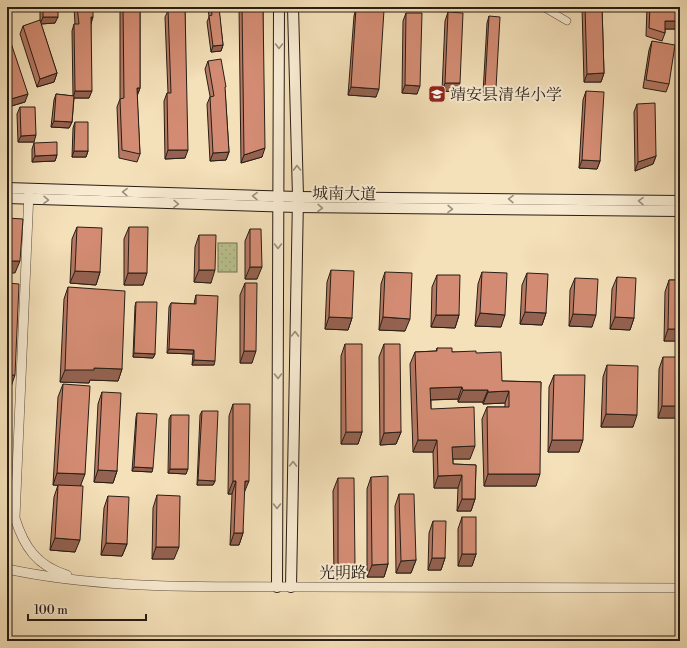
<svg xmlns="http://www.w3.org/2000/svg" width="687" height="648" font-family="'Libre Bodoni','Noto Serif SC',serif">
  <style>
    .grass { fill: url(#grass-dots); stroke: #717052 }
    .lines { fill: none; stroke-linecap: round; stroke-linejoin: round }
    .minor-casing { stroke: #5b4e3e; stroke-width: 8 }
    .tertiary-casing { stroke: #5b4e3e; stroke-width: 10 }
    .secondary-casing { stroke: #281d15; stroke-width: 12 }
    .minor { stroke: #f8ebd2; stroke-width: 7 }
    .tertiary { stroke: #f8ebd2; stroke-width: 9 }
    .secondary { stroke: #f8ebd2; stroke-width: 10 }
    .wall { fill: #b57863; stroke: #281d15 }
    .shaded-wall { fill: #946250; stroke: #281d15 }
    .building { fill: #d38c73; stroke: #281d15 }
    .oneway { stroke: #9a8e7d }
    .labels { text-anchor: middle; stroke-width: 4; stroke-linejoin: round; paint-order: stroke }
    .poi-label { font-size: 16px; fill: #281d15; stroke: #f8ebd2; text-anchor: start }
    .street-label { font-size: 16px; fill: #281d15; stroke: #f8ebd2 }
  </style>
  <defs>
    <pattern id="grass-dots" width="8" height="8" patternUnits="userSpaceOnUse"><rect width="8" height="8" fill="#bac290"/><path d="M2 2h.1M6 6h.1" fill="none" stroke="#a0a67b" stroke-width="1.8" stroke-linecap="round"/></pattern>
  </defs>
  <rect width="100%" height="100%" fill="#f4e0b9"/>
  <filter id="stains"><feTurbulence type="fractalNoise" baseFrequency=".005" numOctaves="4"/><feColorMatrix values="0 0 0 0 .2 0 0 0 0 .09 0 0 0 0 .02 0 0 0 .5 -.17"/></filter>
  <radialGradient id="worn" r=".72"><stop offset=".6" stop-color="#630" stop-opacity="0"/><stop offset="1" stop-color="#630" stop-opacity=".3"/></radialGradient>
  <rect class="grass" x="218" y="243" width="19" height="29"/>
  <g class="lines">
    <defs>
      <path id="minor" d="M543,7L567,21"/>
      <g id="tertiary">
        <path d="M29,192L15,518C24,547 37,566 67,575"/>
        <path d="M7,569C105,590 207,586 307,587C432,587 556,588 680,588"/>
      </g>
      <g id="secondary">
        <path d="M7,188L298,197L680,201"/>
        <path d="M7,198L297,207L680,211"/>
        <path d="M277,587L279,7"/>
        <path d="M291,587L298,197L293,7"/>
      </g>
    </defs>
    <use href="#minor" class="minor-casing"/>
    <use href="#tertiary" class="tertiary-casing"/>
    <use href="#secondary" class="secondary-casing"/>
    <use href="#minor" class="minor"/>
    <use href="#tertiary" class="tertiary"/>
    <use href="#secondary" class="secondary"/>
  </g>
  <g class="wall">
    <path d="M40,7H58L55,23L41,24L57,73L54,82L37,87L20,34L23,26L40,21Z"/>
    <path d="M74,7H93L91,24L89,98H74L72,122L69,128L51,127L54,100L56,94L73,96L72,31L74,24H75Z"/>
    <path d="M120,7H141L140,9V88L137,96L140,154L137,162L119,158L117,107L120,99Z"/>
    <path d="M167,7H185V158L165,159L164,101L167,93H168L165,17L167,13Z"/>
    <path d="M208,7H224L222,11H219L223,45L221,51L211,52L207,22L209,17Z"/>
    <path d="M239,7H263L262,157L241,163Z"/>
    <path d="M582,7H602L604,73L601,82H584Z"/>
    <path d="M647,7H680L676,29H665V33L662,41L646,36Z"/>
    <path d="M356,8L376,97L348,95L354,16Z"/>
    <path d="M448,12L457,92L442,91L445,21Z"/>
    <path d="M406,13L417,94L402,93L403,21Z"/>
    <path d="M489,16L494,94L483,93L487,23Z"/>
    <path d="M7,31L25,102L8,107L7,103Z"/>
    <path d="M652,41L669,84L666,92L643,88L649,50Z"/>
    <path d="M208,61L225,90L229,152L226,160L210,161L207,104L210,97V96L205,69Z"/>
    <path d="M586,91L600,161L597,169L579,168L583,100Z"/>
    <path d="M637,104L656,156L653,164L635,171L634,112Z"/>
    <path d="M20,107L34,142H18L17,114Z"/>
    <path d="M75,122L88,151L86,157H72L73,128Z"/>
    <path d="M34,143L57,155L55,161L32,162V149Z"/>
    <path d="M77,227L100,272L96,285L70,283L72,239Z"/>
    <path d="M129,227L143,285H124V239Z"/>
    <path d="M250,229L257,279H245V241Z"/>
    <path d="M199,235L211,283L194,282L195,247Z"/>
    <path d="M331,270L352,318L348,330L325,329L327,282Z"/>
    <path d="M385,272L405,331L379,330L381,284Z"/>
    <path d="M482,272L501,327L475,326L478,284Z"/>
    <path d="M527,273L546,313L542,325L520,324L522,285Z"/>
    <path d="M437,275L459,315L455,328L431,327L432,287Z"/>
    <path d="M617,277L634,318L630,330L610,329L612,289Z"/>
    <path d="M575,278L592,327L569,326L570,290Z"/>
    <path d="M669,280H680V341H664L665,292Z"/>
    <path d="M245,283L252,363H240V295Z"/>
    <path d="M68,287L122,369L118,381L90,380L89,383L60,382L64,299Z"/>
    <path d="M196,295L214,365H192L193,354L167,353L169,307L171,303L194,304L195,299Z"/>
    <path d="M136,302L155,354L153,358L133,357L135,306Z"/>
    <path d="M345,344L362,432L358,444H341V356Z"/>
    <path d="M384,344L401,432L396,444L380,445L379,357Z"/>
    <path d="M437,348L452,352L476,353L502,381L541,382L536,486H484L482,419L487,407H505V403L483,404V402H458V399L431,400V409L470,459H453V464L476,465L475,499L471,511H457L458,488H434L433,452H413L410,364L415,352L436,351Z"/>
    <path d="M663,357L680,418H658L659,369Z"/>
    <path d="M607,365L633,427H601L603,377Z"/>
    <path d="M554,375L579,452H548L549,387Z"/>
    <path d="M63,384L81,486L75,552L50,550L54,497L58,485H53L58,397Z"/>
    <path d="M102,392L117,471L113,483L94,482L98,404Z"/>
    <path d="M233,404L243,533L239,545H230L232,494H228L229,416Z"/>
    <path d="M202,411L215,481L213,485H197L200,415Z"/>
    <path d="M137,413L152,472L132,471L136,417Z"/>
    <path d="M171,415L186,474L168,473L169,419Z"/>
    <path d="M371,477L388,564L384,577H367V489Z"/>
    <path d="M338,478L355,566L350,578L334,579L333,491Z"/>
    <path d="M399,494L416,560L411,573H396L395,506Z"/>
    <path d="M157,495L174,559H152L153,508Z"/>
    <path d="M108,496L127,544L122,556L101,555L104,508Z"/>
    <path d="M462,517L476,554L472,566H458V529Z"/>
    <path d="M433,521L445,558L441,570H428L429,533Z"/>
  </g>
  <g class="shaded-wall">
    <path d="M218,7H224L222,11L216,12Z"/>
    <path d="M43,17H58L55,23L40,24Z"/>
    <path d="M91,17H93L91,24Z"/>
    <path d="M665,21H679L676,29H662Z"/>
    <path d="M223,45L221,51L211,52L213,46Z"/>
    <path d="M57,73L54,82L37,87L40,79Z"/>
    <path d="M604,73L601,82H584L587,74Z"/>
    <path d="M445,83H460L457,92L442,91Z"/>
    <path d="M405,85L420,86L417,94L402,93Z"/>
    <path d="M351,87L379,89L376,97L348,95Z"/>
    <path d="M485,87L496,88L494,94L483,93Z"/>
    <path d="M137,88H140L137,96Z"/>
    <path d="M75,91H92L89,98H73Z"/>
    <path d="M28,94L25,102L8,107L11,99Z"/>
    <path d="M54,121L72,122L69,128L51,127Z"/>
    <path d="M36,135L34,142H18L21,136Z"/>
    <path d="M265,148L262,157L241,163L244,155Z"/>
    <path d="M168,150H188L185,158L165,159Z"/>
    <path d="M74,151H88L86,157H72Z"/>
    <path d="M229,152L226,160L210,161L213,153Z"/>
    <path d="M57,155L55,161L32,162L35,156Z"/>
    <path d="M656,156L653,164L635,171L638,162Z"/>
    <path d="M582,160L600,161L597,169L579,168Z"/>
    <path d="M7,261H20L15,273H7Z"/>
    <path d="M250,267H262L257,279H245Z"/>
    <path d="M199,270H215L211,283L194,282Z"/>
    <path d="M75,271L100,272L96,285L70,283Z"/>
    <path d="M128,273H147L143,285H124Z"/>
    <path d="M525,312L546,313L542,325L520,324Z"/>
    <path d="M480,313L505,315L501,327L475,326Z"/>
    <path d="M573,314L596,315L592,327L569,326Z"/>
    <path d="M436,315H459L455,328L431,327Z"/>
    <path d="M329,317L352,318L348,330L325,329Z"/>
    <path d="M383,317L410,319L405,331L379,330Z"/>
    <path d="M615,317L634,318L630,330L610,329Z"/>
    <path d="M668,329H680V341H664Z"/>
    <path d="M169,349L194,350L193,354L167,353Z"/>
    <path d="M244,351H256L252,363H240Z"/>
    <path d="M134,353L155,354L153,358L133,357Z"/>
    <path d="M194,360L215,361L214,365H192Z"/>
    <path d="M94,368L122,369L118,381L90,380L89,383L60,382L65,370Z"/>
    <path d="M7,375H15L11,387H7Z"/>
    <path d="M462,387L458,399L425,400L430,388Z"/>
    <path d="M463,390H488L483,402H458Z"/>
    <path d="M509,391L505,403L483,404L488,392Z"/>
    <path d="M662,406H680V418H658Z"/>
    <path d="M606,414L637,415L633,427H601Z"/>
    <path d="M346,432H362L358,444H341Z"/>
    <path d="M401,432L396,444L380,445L384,433Z"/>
    <path d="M418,440H437L433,452H413Z"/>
    <path d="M552,440H583L579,452H548Z"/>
    <path d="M475,446L470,459H448L452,447Z"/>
    <path d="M7,451H9L7,456Z"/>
    <path d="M134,467L153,468L152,472L132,471Z"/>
    <path d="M170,469H188L186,474L168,473Z"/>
    <path d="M98,470L117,471L113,483L94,482Z"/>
    <path d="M57,473L85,474L80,487L53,485Z"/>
    <path d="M488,474H540L536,486H484Z"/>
    <path d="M462,475L458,488H434L438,476Z"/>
    <path d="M198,480L215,481L213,485H197Z"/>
    <path d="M233,481H236L232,494H228Z"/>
    <path d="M245,481H249L244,493Z"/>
    <path d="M462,499H475L471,511H457Z"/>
    <path d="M234,533H243L239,545H230Z"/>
    <path d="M55,538L80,540L75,552L50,550Z"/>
    <path d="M106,543L127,544L122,556L101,555Z"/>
    <path d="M156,547H179L174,559H152Z"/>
    <path d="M462,554H476L472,566H458Z"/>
    <path d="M432,558H445L441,570H428Z"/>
    <path d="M416,560L411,573H396L401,561Z"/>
    <path d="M388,564L384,577H367L372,565Z"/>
    <path d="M338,566H355L350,578L334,579Z"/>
  </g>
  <g class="building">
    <rect x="43" y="7" width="15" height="10"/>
    <path d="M77,7H93V17H91L92,91H75L74,24H79Z"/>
    <path d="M123,7H140V88H137L140,154L122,150L120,99L124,98Z"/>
    <path d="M170,7H185L188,150H168L167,93H171L168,9H170Z"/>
    <path d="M211,7H219L223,45L213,46L209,16L212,15Z"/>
    <path d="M242,7H263L265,148L244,155Z"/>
    <path d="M585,7H602L604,73L587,74Z"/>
    <path d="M650,7H680L679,21H665V33L649,28Z"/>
    <path d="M356,8L384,10L379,89L351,87Z"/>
    <path d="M448,12L463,13L460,83H445Z"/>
    <path d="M406,13H422L420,86L405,85Z"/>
    <path d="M489,16L500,17L496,88L485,87Z"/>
    <path d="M40,20L57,73L40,79L23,26Z"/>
    <path d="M7,31L28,94L11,99L7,86Z"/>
    <path d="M652,41L675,45L669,84L646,80Z"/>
    <path d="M221,59L226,87H225L229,152L213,153L210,97L214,96L208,61Z"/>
    <path d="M586,91L604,92L600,161L582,160Z"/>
    <path d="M56,94L74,96L72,122L54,121Z"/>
    <path d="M655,103L656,156L638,162L637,104Z"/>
    <path d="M20,107H35L36,135L21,136Z"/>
    <path d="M75,122H88V151H74Z"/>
    <path d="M57,142V155L35,156L34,143Z"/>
    <path d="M7,218L23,219L20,261H7Z"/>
    <path d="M77,227L102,228L100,272L75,271Z"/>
    <path d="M129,227H148L147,273H128Z"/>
    <path d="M250,229H261L262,267H250Z"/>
    <path d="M199,235H216L215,270H199Z"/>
    <path d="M331,270L354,271L352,318L329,317Z"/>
    <path d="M385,272L412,273L410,319L383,317Z"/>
    <path d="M482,272L507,273L505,315L480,313Z"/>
    <path d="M527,273L548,274L546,313L525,312Z"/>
    <path d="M437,275H460L459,315H436Z"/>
    <path d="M617,277L636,278L634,318L615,317Z"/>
    <path d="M575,278L598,279L596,315L573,314Z"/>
    <path d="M669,280H680V329H668Z"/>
    <path d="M7,283L19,284L15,375H7Z"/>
    <path d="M245,283H257L256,351H244Z"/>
    <path d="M68,287L125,291L122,369L94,368V370H65Z"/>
    <path d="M196,295L218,296L215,361L194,360V350L169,349L171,303L196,304Z"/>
    <path d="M136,302H157L155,354L134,353Z"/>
    <path d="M345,344H362V432H346Z"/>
    <path d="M384,344H400L401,432L384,433Z"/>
    <path d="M437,348H452V352L476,351V353L501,352L502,381L541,382L540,474H488L487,407H509V391L488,392V390H463L462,387L430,388L431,409L474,407L475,446L452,447L453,464L476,465L475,499H462V475L438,476L437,440H418L415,352L437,351Z"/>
    <path d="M663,357H680V406H662Z"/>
    <path d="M607,365L638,366L637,415L606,414Z"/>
    <path d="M554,375H585L583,440H552Z"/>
    <path d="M63,384L90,386L85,474L57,473Z"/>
    <path d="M7,392H11L9,451H7Z"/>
    <path d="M102,392L121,393L117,471L98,470Z"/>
    <path d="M233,404H250L249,481H245L243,533H234L236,481H233Z"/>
    <path d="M202,411H218L215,481L198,480Z"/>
    <path d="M137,413L157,414L153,468L134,467Z"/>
    <path d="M171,415H189L188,469H170Z"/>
    <path d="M388,476V564L372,565L371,477Z"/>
    <path d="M338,478H354L355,566H338Z"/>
    <path d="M58,485L83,486L80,540L55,538Z"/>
    <path d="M399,494H414L416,560L401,561Z"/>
    <path d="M157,495L180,496L179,547H156Z"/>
    <path d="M108,496L129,497L127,544L106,543Z"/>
    <rect x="462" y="517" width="14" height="37"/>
    <path d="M433,521H446L445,558H432Z"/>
  </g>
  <defs><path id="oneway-chevron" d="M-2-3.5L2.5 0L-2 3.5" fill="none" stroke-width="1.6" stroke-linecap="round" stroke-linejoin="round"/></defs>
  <g class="oneway">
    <use href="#oneway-chevron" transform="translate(279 46) rotate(90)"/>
    <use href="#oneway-chevron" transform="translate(297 168) rotate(-91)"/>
    <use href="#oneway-chevron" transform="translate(125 192) rotate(-178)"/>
    <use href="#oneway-chevron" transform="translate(255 196) rotate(-178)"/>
    <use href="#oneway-chevron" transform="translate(511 199) rotate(-179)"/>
    <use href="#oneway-chevron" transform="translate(46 200) rotate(2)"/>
    <use href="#oneway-chevron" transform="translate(641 201) rotate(-179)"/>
    <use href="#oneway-chevron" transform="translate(176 204) rotate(2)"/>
    <use href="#oneway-chevron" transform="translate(320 208) rotate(1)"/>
    <use href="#oneway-chevron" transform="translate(450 209) rotate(1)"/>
    <use href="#oneway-chevron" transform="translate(278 246) rotate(90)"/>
    <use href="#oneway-chevron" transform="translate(295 334) rotate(-89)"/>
    <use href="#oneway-chevron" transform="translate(278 376) rotate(90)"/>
    <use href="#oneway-chevron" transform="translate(293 464) rotate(-89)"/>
    <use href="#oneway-chevron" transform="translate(277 506) rotate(90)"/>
  </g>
  <defs>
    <symbol id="school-square" viewBox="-11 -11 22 22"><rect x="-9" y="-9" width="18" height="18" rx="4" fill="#8f2418" stroke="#f8ebd2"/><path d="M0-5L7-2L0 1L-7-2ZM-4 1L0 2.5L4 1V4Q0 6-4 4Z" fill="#fff"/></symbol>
  </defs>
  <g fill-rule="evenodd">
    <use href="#school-square" x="427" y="84" width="20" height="20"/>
  </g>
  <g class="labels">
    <g class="poi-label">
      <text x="450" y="100">靖安县清华小学</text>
    </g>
    <g class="street-label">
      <text transform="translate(344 193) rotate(1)" y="6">城南大道</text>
      <text x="343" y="578">光明路</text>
    </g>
  </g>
  <rect width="687" height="648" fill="none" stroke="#f4e0b9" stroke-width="24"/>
  <rect x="8" y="8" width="671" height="632" fill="none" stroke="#281d15" stroke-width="2"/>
  <rect x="12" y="12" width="663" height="624" fill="none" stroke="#281d15"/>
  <path d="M28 614v6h118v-6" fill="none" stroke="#281d15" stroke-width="2"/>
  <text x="34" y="614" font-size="12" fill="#281d15" stroke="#f8ebd2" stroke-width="3" paint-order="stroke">100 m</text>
  <rect width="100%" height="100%" filter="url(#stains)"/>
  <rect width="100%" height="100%" fill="url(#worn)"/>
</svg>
